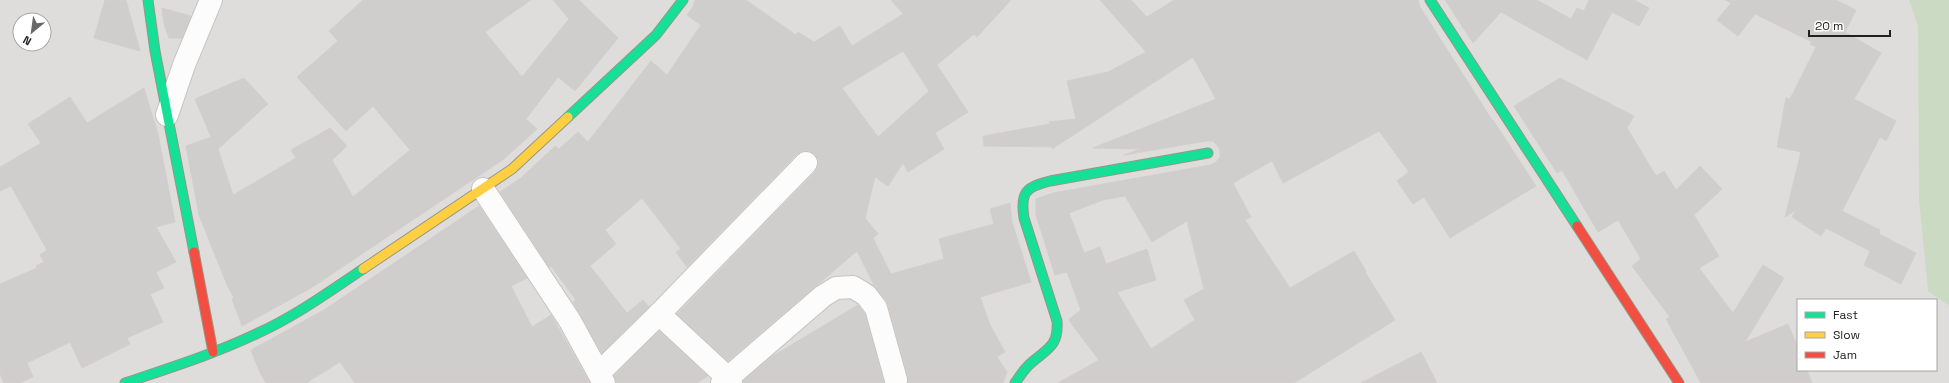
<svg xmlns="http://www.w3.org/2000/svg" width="1949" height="383" font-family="'Space Grotesk',sans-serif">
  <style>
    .residential { fill: #dedddc; fill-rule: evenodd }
    .forest { fill: #cbdac3 }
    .building { fill: #d0cecc; stroke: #d2cfcd; fill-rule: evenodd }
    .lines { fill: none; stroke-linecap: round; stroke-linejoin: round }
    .street-casing { stroke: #c5c4c3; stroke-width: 24 }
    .fast-casing { stroke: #969784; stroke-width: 11 }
    .slow-casing { stroke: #969784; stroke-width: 11 }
    .jam-casing { stroke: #969784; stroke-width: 11 }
    .street { stroke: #fdfcfc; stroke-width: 22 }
    .fast { stroke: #16e098; stroke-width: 9 }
    .slow { stroke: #ffcf43; stroke-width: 9 }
    .jam { stroke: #f24e42; stroke-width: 9 }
  </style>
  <rect width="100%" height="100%" fill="#efedeb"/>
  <path class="residential" d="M0,0H1949V383H0ZM20,20H44V44H20ZM1798,300H1936V370H1798Z"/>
  <path class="forest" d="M1909,0H1949V306L1928,291L1919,199L1918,26Z"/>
  <g class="building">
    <path d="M105,0H126L140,51L94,38Z"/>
    <path d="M363,0H531L485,32L522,77L569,19L553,0H579L618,38L575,91L558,77L526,119L537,129L504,159L311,288L242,326L232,299L234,298L227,285L199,215L186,146L211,137L195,99L244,78L268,104L218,149L233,195L296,158L291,150L330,128L347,146L332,160L353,197L410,150L373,106L346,131L297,77L338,41L329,31Z"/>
    <path d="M695,0H746L796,35L798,32L814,42L840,26L852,46L903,14L891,0H1011L977,37L974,34L937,65L968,112L935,133L944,149L908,172L903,163L888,186L875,177L865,218L878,234L873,238L891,274L944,259L939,239L994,224L990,209L1010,203L1012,222L1031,282L980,297L990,325L1005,352L997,357L1007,372L1003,383H908V377L888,304L874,285L857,251L728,361L677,314L815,172L818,166V159L814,154L809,151H802L797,154L687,267L676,252L681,249L642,198L605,230L616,244L590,266L627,313L643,300L649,307L602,353L573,302L576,300L551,266L549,267L500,192L521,178L555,146L559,149L578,132L588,142L651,61L667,75L701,25L687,15L693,7ZM903,51L929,91L878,137L842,88Z"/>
    <path d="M1100,0H1131L1147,17L1174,0H1418L1420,7L1492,120H1493L1536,186L1450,238L1424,197L1413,204L1397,181L1409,172L1379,131L1283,183L1272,161L1233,183L1251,217L1245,220L1290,288L1354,251L1366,271L1365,272L1395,320L1294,383H1058L1099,360L1070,322L1069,319L1081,310L1067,272L1055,275L1036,215V199L1053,193L1210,165L1216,162L1220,157V150L1217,145L1213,141H1206L1124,155L1141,149L1093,148L1216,99L1193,57L1052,149V147L984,146L983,136L1050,124L1049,122L1076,119L1067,81L1108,72L1146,52ZM1125,196L1152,242L1187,221L1204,289L1184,300L1195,320L1151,349L1117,292L1156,280L1147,249L1106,264L1100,247L1084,253L1069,213L1103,200Z"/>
    <path d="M1445,0H1537L1571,19L1577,8L1584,11L1589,0H1634L1649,8L1639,26L1612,12L1587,60L1501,12L1473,43Z"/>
    <path d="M1725,0H1836L1856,10L1845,32L1881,53L1854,99L1896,121L1886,141L1880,137L1842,211L1880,230L1879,234L1916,253L1901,284L1864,265L1870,251L1826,228L1821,236L1792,217L1796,210L1785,217L1801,152L1777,147L1786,98L1790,99L1816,47L1810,44L1812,42L1755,14L1738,36L1717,20L1731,3Z"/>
    <path d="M162,8L191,16L182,38H169L164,24Z"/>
    <path d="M1560,78L1634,116L1627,128L1656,176L1664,171L1676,190L1700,166L1722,189L1694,215L1719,256L1699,268L1733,313L1763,265L1784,278L1745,342L1788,324L1798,348V370H1807L1812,383H1701L1666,319L1670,317L1632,266L1641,259L1618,220L1598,232L1562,170L1557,173L1514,106Z"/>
    <path d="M144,88L158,134L175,222L156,227L176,262L156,272L164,288L150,294L163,322L127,338L130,344L82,368L70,342L27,363L33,377L19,383H4L0,374V284L37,268L36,266L44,262L40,255L47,250L11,186L0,191V167L41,143L28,124L70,97L87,123Z"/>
    <path d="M479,206L527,278L511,286L532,327L551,315L590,383H355L340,362L306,383H266L260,373L251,350L324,310Z"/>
    <path d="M858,305L865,314L884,383H743V381L773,356Z"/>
    <path d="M659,331L708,376L697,383H616L614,376Z"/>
    <path d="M1421,352L1437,383H1361Z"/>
  </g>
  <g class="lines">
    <defs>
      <g id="street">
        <path d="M167,115L184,65L211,0"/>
        <path d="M483,189L570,321L604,383"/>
        <path d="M659,314L728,378L731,383"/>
        <path d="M599,373L659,314L806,163"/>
        <path d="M722,383L823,296L836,288L853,287L866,295L876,308L896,380"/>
      </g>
      <g id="fast">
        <path d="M148,0L155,51L194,252"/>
        <path d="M1430,0L1577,226"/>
        <path d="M568,117L656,35L683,0"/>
        <path d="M125,383C169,368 214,354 256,334C294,317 329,292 363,269"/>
        <path d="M1015,383C1020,376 1024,369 1031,363C1047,349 1059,346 1057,321L1024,218C1020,192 1026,187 1050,181L1208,153"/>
      </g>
      <path id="slow" d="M363,269L512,169L568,117"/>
      <g id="jam">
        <path d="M1577,226L1679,383"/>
        <path d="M194,252L213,352"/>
      </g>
    </defs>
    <use href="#street" class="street-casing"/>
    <use href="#fast" class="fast-casing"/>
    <use href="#slow" class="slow-casing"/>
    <use href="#jam" class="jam-casing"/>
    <use href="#street" class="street"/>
    <use href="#fast" class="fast"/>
    <use href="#slow" class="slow"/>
    <use href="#jam" class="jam"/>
  </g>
  <rect x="1797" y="299" width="140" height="72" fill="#ffffff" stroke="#a6a6a6"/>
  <rect x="1805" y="312" width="20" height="6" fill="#16e098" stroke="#a6a6a6"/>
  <text x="1833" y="319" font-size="12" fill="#212121">Fast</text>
  <rect x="1805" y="332" width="20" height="6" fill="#ffcf43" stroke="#a6a6a6"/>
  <text x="1833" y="339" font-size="12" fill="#212121">Slow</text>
  <rect x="1805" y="352" width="20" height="6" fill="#f24e42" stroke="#a6a6a6"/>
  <text x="1833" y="359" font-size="12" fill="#212121">Jam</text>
  <g transform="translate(32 32) rotate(209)"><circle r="19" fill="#ffffff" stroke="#a6a6a6"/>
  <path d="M0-3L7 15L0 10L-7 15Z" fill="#696868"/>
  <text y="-6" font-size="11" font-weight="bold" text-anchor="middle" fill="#212121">N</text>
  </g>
  <path d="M1809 30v6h81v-6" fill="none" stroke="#212121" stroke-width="2"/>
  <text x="1815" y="30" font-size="12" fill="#212121" stroke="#ffffff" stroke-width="3" paint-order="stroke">20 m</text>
</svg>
